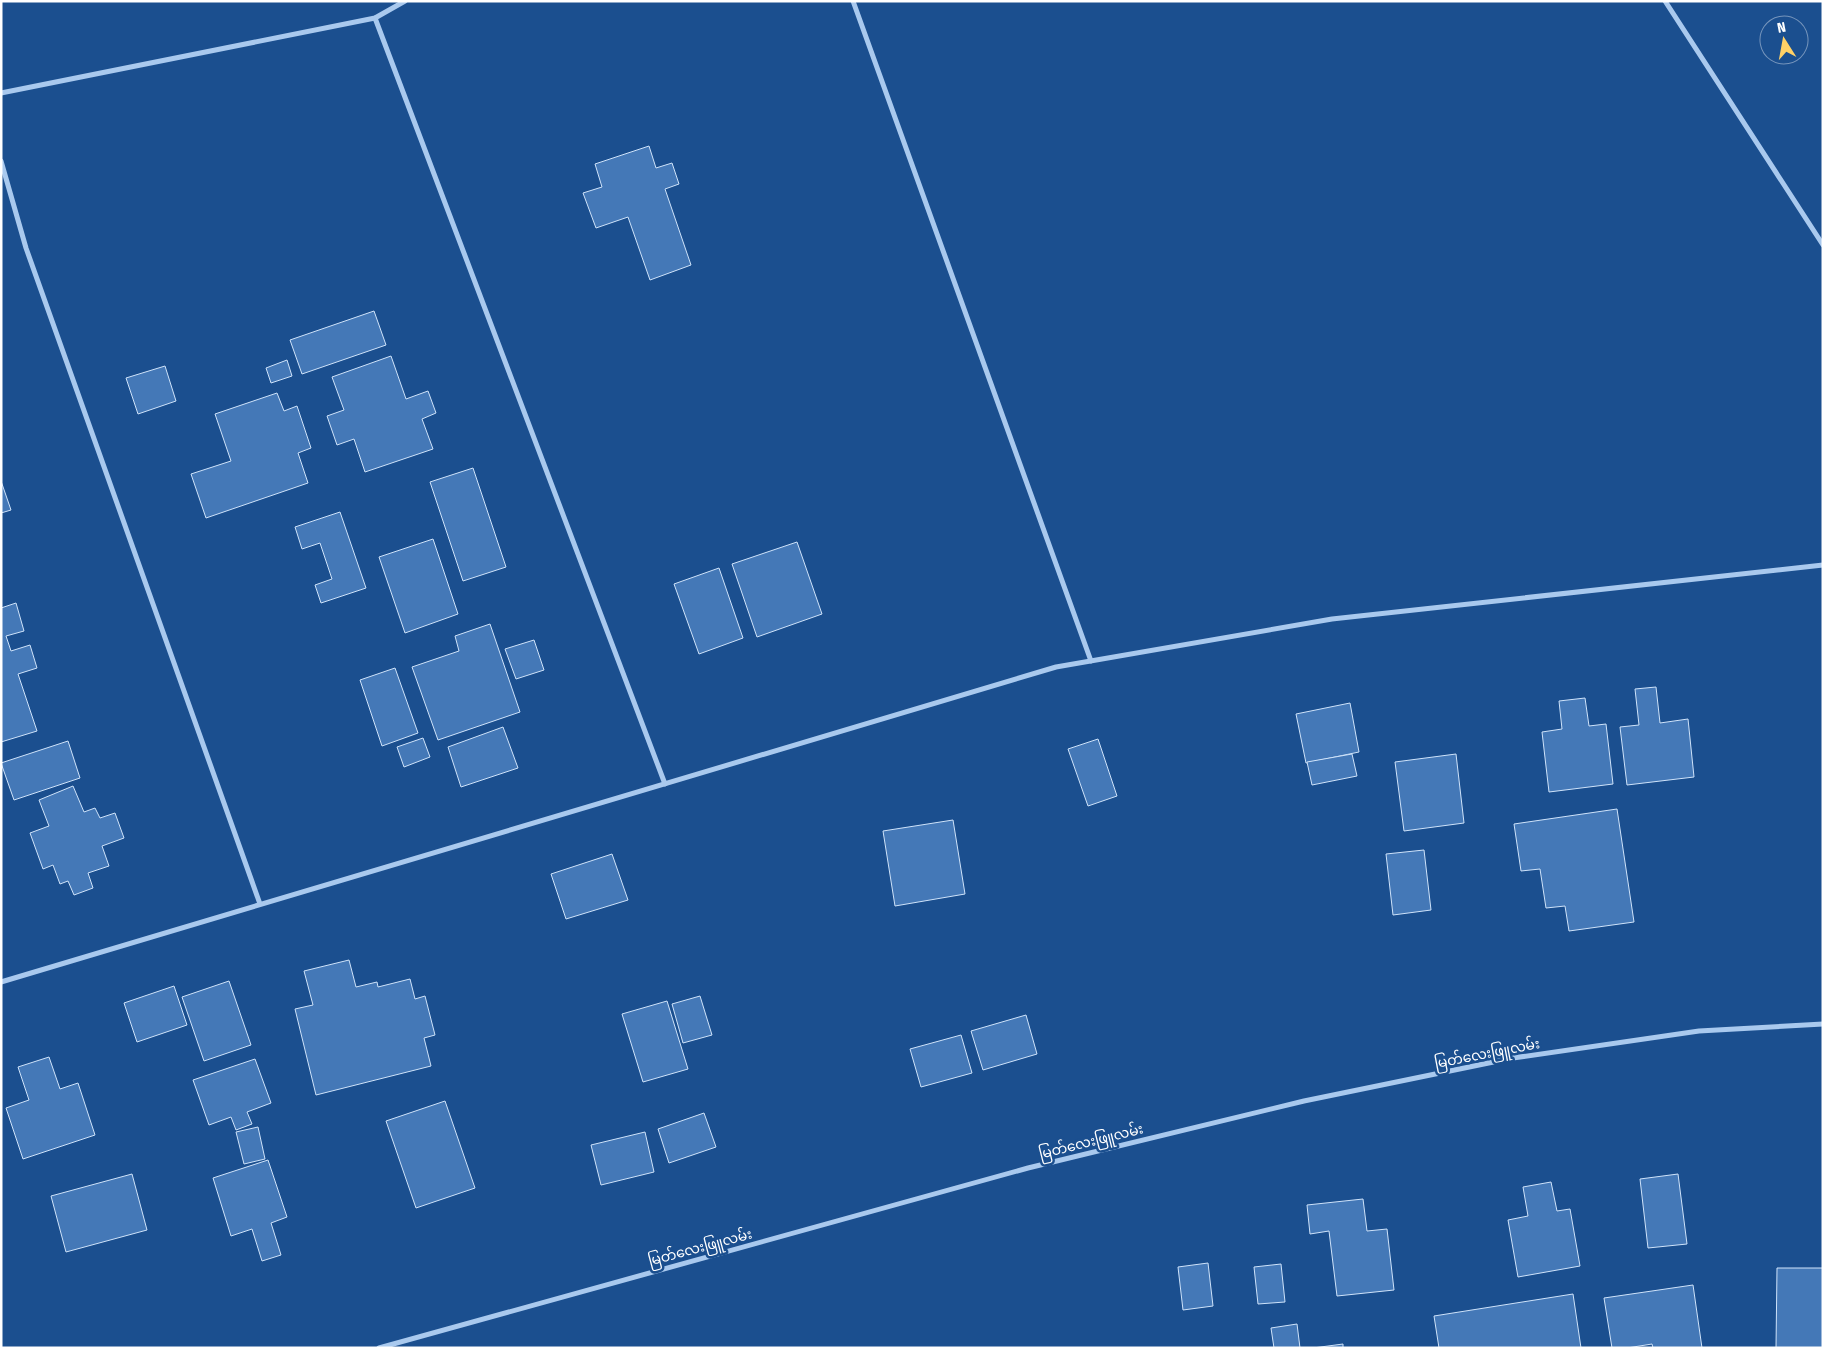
<svg xmlns="http://www.w3.org/2000/svg" width="1824" height="1349" font-family="'Fira Sans Condensed','Noto Sans Myanmar',sans-serif">
  <style>
    .building { fill: #4478b7; stroke: #cfe3fa }
    .lines { fill: none; stroke-linecap: round; stroke-linejoin: round }
    .street { stroke: #a9c9ee; stroke-width: 5 }
    .labels { text-anchor: middle; stroke-width: 5; stroke-linejoin: round; paint-order: stroke }
    .street-label { font-size: 14px; fill: #fff; stroke: #1b4f8f }
  </style>
  <rect width="100%" height="100%" fill="#1b4f8f"/>
  <g class="building">
    <path d="M649,146L656,168L672,163L679,184L665,189L691,265L650,280L628,217L596,228L583,193L602,187L595,164Z"/>
    <path d="M374,311L386,345L302,374L290,340Z"/>
    <path d="M391,356L406,399L428,391L436,413L422,419L433,449L365,472L354,439L337,445L327,416L344,410L332,377Z"/>
    <path d="M287,360L292,376L271,383L266,368Z"/>
    <path d="M165,366L176,401L138,414L126,378Z"/>
    <path d="M277,393L284,411L297,406L311,448L298,453L308,483L206,518L191,474L231,461L215,414Z"/>
    <path d="M473,468L506,567L463,581L430,482Z"/>
    <path d="M1,481L11,510L1,513Z"/>
    <path d="M340,512L366,588L321,603L315,585L332,579L320,543L302,549L295,527Z"/>
    <path d="M433,539L458,614L405,633L379,557Z"/>
    <path d="M797,542L822,614L757,637L732,564Z"/>
    <path d="M719,568L743,638L699,654L674,584Z"/>
    <path d="M16,603L24,631L6,636L11,651L30,645L37,668L18,674L37,731L1,742V608Z"/>
    <path d="M490,624L520,712L438,740L412,667L459,651L455,636Z"/>
    <path d="M534,640L544,670L516,679L505,649Z"/>
    <path d="M395,668L418,733L382,746L360,680Z"/>
    <path d="M1656,687L1660,723L1688,719L1694,777L1627,785L1620,727L1639,725L1635,689Z"/>
    <path d="M1585,698L1589,726L1606,724L1613,784L1549,792L1542,732L1562,729L1559,701Z"/>
    <path d="M1350,703L1359,752L1306,763L1296,714Z"/>
    <path d="M503,727L518,768L461,787L448,747Z"/>
    <path d="M423,738L430,757L404,767L397,747Z"/>
    <path d="M1098,739L1117,796L1088,806L1068,749Z"/>
    <path d="M68,741L80,778L14,800L1,763Z"/>
    <path d="M1352,754L1357,776L1312,785L1307,762Z"/>
    <path d="M1456,754L1464,823L1404,831L1395,762Z"/>
    <path d="M73,786L84,812L95,808L100,818L115,813L124,838L102,846L109,866L88,873L93,888L74,895L68,881L60,884L53,865L43,869L30,833L49,826L39,800Z"/>
    <path d="M1617,809L1634,922L1569,931L1565,906L1546,908L1540,869L1521,871L1514,824Z"/>
    <path d="M953,820L965,894L895,906L883,831Z"/>
    <path d="M1424,850L1431,910L1393,915L1386,854Z"/>
    <path d="M612,854L628,900L566,919L551,874Z"/>
    <path d="M349,960L356,987L377,982L378,987L410,979L415,999L425,996L435,1035L424,1038L431,1066L316,1095L295,1009L313,1005L304,971Z"/>
    <path d="M229,981L251,1045L204,1061L182,997Z"/>
    <path d="M174,986L187,1025L137,1042L124,1003Z"/>
    <path d="M700,996L712,1035L683,1043L672,1004Z"/>
    <path d="M667,1001L688,1069L643,1082L622,1014Z"/>
    <path d="M1026,1015L1037,1054L983,1070L971,1031Z"/>
    <path d="M961,1035L972,1073L921,1087L910,1049Z"/>
    <path d="M49,1057L60,1089L78,1083L95,1135L23,1159L6,1108L29,1100L18,1067Z"/>
    <path d="M255,1059L271,1103L247,1112L252,1124L236,1130L231,1117L209,1125L193,1080Z"/>
    <path d="M445,1101L475,1188L416,1208L386,1121Z"/>
    <path d="M704,1113L716,1147L669,1163L658,1129Z"/>
    <path d="M258,1127L265,1159L244,1164L236,1132Z"/>
    <path d="M645,1132L654,1172L601,1185L591,1145Z"/>
    <path d="M268,1160L287,1217L271,1223L281,1255L262,1261L252,1229L231,1236L213,1178Z"/>
    <path d="M132,1174L147,1230L66,1252L51,1196Z"/>
    <path d="M1678,1174L1687,1244L1648,1248L1640,1179Z"/>
    <path d="M1551,1182L1557,1211L1570,1209L1580,1266L1518,1277L1508,1220L1528,1216L1523,1187Z"/>
    <path d="M1363,1199L1367,1231L1387,1229L1394,1290L1337,1296L1329,1231L1310,1234L1307,1205Z"/>
    <path d="M1208,1263L1213,1306L1183,1310L1178,1267Z"/>
    <path d="M1281,1264L1285,1302L1258,1304L1254,1267Z"/>
    <path d="M1777,1268H1823V1348H1776Z"/>
    <path d="M1693,1285L1702,1348H1653L1652,1344L1627,1348H1612L1604,1298Z"/>
    <path d="M1573,1294L1581,1348H1439L1434,1316Z"/>
    <path d="M1297,1324L1300,1348H1274L1271,1328Z"/>
    <path d="M1343,1344V1348H1313Z"/>
  </g>
  <g class="lines">
    <g class="street">
      <path d="M853,1L1091,661"/>
      <path d="M1665,1L1823,245"/>
      <path d="M375,18L665,784"/>
      <path d="M1,93L375,18L405,1"/>
      <path d="M1,161L26,248L260,904"/>
      <path d="M1,982L1056,667L1332,619L1823,565"/>
      <path d="M379,1348L1028,1168L1304,1101L1513,1058L1699,1031L1823,1024"/>
    </g>
  </g>
  <g class="labels">
    <g class="street-label">
      <text transform="translate(1487 1053) rotate(-11)" y="5">မြတ်လေးဖြူလမ်း</text>
      <text transform="translate(1091 1141) rotate(-14)" y="5">မြတ်လေးဖြူလမ်း</text>
      <text transform="translate(700 1247) rotate(-15)" y="5">မြတ်လေးဖြူလမ်း</text>
    </g>
  </g>
  <rect width="1824" height="1349" fill="none" stroke="#ffffff" stroke-width="5"/>
  <g transform="translate(1784 40) rotate(349)"><circle r="24" fill="#1b4f8f" stroke="#7695bc"/>
  <path d="M0-4L9 19L0 12L-9 19Z" fill="#ffd166"/>
  <text y="-8" font-size="14" font-weight="bold" text-anchor="middle" fill="#ffffff">N</text>
  </g>
</svg>
